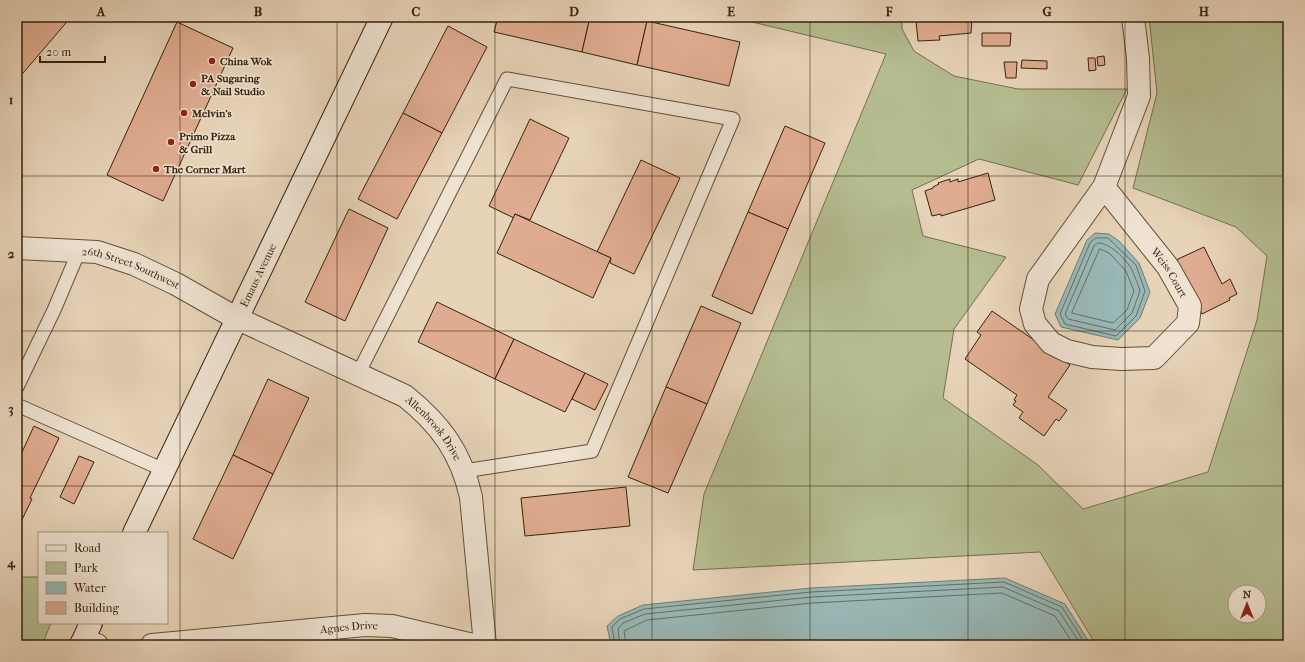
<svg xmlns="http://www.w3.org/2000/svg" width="1305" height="662" font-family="'IM FELL French Canon',serif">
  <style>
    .green { fill: #b4bc90; stroke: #74704e; fill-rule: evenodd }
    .water { fill: #98b7b5; stroke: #707c71 }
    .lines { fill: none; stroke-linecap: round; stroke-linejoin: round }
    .shore { stroke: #666e60; stroke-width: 1 }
    .building { fill: #e0ac91; stroke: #35240b }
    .lane-casing { stroke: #625036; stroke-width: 15 }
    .street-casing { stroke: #625036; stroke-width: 24 }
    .secondary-casing { stroke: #35240b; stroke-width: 24 }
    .lane { stroke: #efe2d1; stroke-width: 13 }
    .street { stroke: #efe2d1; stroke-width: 22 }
    .secondary { stroke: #efe2d1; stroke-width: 22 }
    .grid { fill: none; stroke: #35240b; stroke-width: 1; stroke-opacity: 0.55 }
    .poi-dot { fill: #8f2418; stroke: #efe2d1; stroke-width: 1.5 }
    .labels { text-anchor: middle; stroke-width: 3; stroke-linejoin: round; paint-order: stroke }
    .poi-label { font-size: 11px; font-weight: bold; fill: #35240b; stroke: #efe2d1; text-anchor: start }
    .street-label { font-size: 11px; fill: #35240b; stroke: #efe2d1 }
    .neatline { fill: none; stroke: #35240b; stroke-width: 1.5 }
    .grid-label { font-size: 13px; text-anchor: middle; font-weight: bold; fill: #35240b }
  </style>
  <rect width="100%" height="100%" fill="#e7d3b8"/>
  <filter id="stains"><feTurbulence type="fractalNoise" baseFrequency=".005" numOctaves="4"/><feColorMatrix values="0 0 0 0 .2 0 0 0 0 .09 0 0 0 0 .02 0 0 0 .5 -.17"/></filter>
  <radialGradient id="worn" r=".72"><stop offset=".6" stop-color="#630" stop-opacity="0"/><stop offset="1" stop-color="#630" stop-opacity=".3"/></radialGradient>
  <g class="green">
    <path d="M731,17H902V29L914,51L954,76L1018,89H1127L1078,185L979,159L912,190L923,236L1006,257L954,329L943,398L1038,465L1083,509L1208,472L1257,320L1267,256L1236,227L1133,188L1157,93L1149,17H1288V645H1096L1040,552L693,570L704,494L886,54ZM1235,592H1259V616H1235Z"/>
    <path d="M17,577H39V623H51L42,645H17Z"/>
  </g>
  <g class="water">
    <path d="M1095,233L1109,234L1119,241L1139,263L1150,292L1140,318L1118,340L1061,327L1055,314L1087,240Z"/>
    <path d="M1005,578L1065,604L1091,645H611L607,626L618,616L643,605L811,588Z"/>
  </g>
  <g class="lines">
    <g class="shore">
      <path d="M1096,238H1108L1136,265L1145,291L1136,316L1116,336L1065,324L1060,314L1090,243Z"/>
      <path d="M1098,243C1109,242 1127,260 1132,270C1135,277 1138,284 1140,291L1132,313L1115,330L1068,319L1065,314L1094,246Z"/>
      <path d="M1100,249L1109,253L1126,271L1134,291L1127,310L1113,323L1072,313Z"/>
      <path d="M615,645L612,627L620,619L644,609L811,592L1004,582L1062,607L1086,645"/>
      <path d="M620,645L618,629L623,623L645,614L812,597L1003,587L1059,611L1081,645"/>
      <path d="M626,645L624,631L647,620L812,603L1002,593L1055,616L1074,645"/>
    </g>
  </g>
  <g class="building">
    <path d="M17,17H59L66,23L17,80Z"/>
    <path d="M498,17H590L582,52L494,32Z"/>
    <path d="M590,17H648L637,65L582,52Z"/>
    <path d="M934,17H972L971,33L939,36L940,40L918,41L916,21L934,19Z"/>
    <path d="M647,21L740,42L729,86L637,65Z"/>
    <path d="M177,22L233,48L163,201L107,175Z"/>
    <path d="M448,26L487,47L442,133L403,113Z"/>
    <path d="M982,33H1011L1010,46H982Z"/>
    <path d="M1104,56L1105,65L1098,66L1097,57Z"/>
    <path d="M1088,58H1095L1096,70L1089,71Z"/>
    <path d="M1022,60L1047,61V69L1021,68Z"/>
    <path d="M1004,62H1017L1016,78H1006Z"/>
    <path d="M403,113L442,133L397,219L358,199Z"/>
    <path d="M530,119L569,138L530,220L515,214L514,218L489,206Z"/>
    <path d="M785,126L825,143L788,229L748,212Z"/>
    <path d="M641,160L680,178L634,274L610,263L611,258L597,252Z"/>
    <path d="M988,173L995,200L941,216V214L932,216L925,191L933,188V187L939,184L938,183L950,179V182L958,179V182Z"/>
    <path d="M349,209L388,228L345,321L305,302Z"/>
    <path d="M748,212L788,229L752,314L712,296Z"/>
    <path d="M515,214L611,258L593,298L497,253Z"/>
    <path d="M1204,247L1222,284L1230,279L1237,294L1229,298L1230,300L1202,314L1176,260Z"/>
    <path d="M437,302L514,339L495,379L418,342Z"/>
    <path d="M701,306L741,323L707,404L666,387Z"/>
    <path d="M992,311L1070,365L1048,397L1067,410L1059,421L1056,419L1044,436L1019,418L1023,412L1013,405L1016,401L1014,400L1017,395L965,359L981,335L977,332Z"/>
    <path d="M514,339L585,373L565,412L495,379Z"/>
    <path d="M585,373L608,384L595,410L572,399Z"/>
    <path d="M268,379L309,398L273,474L233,455Z"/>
    <path d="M666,387L707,404L668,493L628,477Z"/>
    <path d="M34,426L59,438L30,498L32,499L17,530V463Z"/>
    <path d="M233,455L273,474L233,559L193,539Z"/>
    <path d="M79,456L94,462L74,504L60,497Z"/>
    <path d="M626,487L630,526L525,536L521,498Z"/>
  </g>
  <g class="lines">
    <defs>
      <g id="lane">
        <path d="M358,374L507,79L733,119L592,451L464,471"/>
        <path d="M17,387L54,310L79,251"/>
        <path d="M17,405L164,470"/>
      </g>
      <g id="street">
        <path id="s1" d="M1104,187L1168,267L1190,306L1188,323L1154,358L1121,359L1092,357L1067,351L1051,343L1035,324L1031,309L1038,279L1104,187L1139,96L1138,58L1133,17"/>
        <path id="s2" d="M17,248L97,252L134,264L176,284L236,318L405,396C440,424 461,452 471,497L485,645"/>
        <path d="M81,644L97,645"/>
        <path id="s3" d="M152,645L365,625L392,626L473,645"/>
      </g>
      <g id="secondary">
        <path id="s4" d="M134,533L382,17"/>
        <path d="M81,645L91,623"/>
      </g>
    </defs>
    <use href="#lane" class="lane-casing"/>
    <use href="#street" class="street-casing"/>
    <use href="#secondary" class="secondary-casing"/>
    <use href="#lane" class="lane"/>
    <use href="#street" class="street"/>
    <use href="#secondary" class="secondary"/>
  </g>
  <path class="grid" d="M180,17V645M337,17V645M495,17V645M652,17V645M810,17V645M968,17V645M1125,17V645M17,176H1288M17,331H1288M17,486H1288"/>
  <g class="poi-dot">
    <circle cx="212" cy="61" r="4"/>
    <circle cx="193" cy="84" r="4"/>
    <circle cx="184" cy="113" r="4"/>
    <circle cx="171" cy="142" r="4"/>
    <circle cx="156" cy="169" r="4"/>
  </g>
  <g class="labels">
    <g class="poi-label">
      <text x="220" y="65">China Wok</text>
      <text x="201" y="82">PA Sugaring<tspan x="201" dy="13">&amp; Nail Studio</tspan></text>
      <text x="192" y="117">Melvin’s</text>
      <text x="179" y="140">Primo Pizza<tspan x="179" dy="13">&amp; Grill</tspan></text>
      <text x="164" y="173">The Corner Mart</text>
    </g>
    <g class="street-label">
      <text dy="4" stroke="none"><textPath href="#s2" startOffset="117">26th Street Southwest</textPath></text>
      <text dy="4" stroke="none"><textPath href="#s1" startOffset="108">Weiss Court</textPath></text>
      <text dy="4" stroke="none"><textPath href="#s4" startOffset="286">Emaus Avenue</textPath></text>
      <text dy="4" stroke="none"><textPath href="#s2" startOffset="464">Allenbrook Drive</textPath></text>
      <text dy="4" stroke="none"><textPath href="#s3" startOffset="198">Agnes Drive</textPath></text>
    </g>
  </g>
  <rect width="1305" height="662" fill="none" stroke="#e7d3b8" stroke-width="44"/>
  <rect x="38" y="532" width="130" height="92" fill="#efe2d1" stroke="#a59682"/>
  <rect x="46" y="545" width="20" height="6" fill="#efe2d1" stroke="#a59682"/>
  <text x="74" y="552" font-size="12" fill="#35240b">Road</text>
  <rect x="46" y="562" width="20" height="12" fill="#b4bc90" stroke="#a59682"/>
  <text x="74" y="572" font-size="12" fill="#35240b">Park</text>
  <rect x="46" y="582" width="20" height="12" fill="#98b7b5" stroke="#a59682"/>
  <text x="74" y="592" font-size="12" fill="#35240b">Water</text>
  <rect x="46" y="602" width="20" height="12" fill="#e0ac91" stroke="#a59682"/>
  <text x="74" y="612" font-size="12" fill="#35240b">Building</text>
  <g transform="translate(1247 604)"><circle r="19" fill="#efe2d1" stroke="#a59682"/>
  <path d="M0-3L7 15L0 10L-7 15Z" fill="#8f2418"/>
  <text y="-6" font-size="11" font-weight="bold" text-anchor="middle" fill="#35240b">N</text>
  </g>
  <path d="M40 56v6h65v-6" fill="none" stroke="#35240b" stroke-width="2"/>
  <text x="46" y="56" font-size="12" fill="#35240b" stroke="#efe2d1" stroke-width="3" paint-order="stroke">20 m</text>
  <rect x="22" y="22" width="1261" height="618" class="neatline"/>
  <g class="grid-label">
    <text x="101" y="16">A</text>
    <text x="258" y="16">B</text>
    <text x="416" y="16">C</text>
    <text x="574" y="16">D</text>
    <text x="731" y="16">E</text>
    <text x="889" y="16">F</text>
    <text x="1047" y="16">G</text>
    <text x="1204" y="16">H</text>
    <text x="11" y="104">1</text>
    <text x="11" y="258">2</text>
    <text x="11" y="413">3</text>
    <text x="11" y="567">4</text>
  </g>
  <rect width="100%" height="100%" filter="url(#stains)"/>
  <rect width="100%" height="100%" fill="url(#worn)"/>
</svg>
